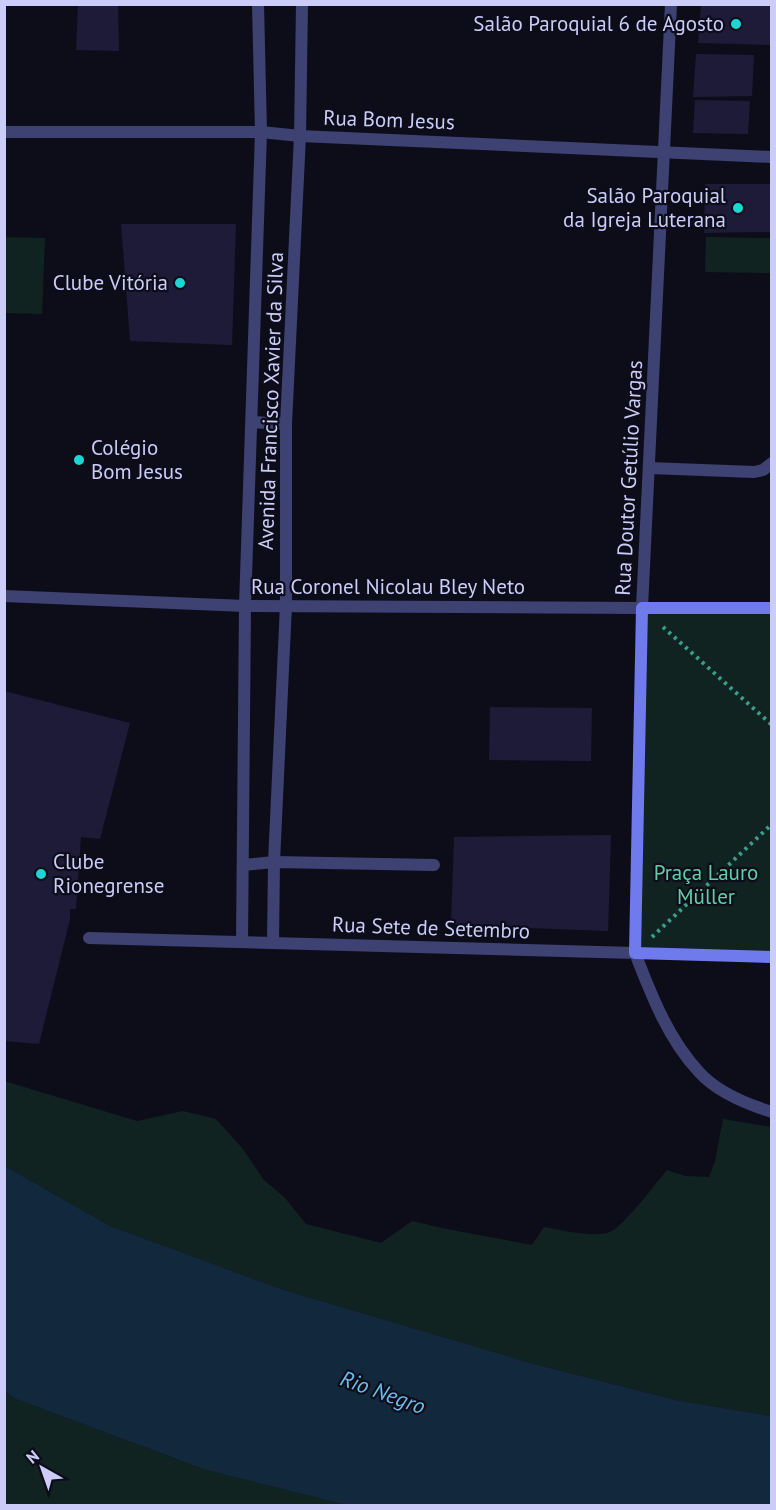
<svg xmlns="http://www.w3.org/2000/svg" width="776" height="1510" font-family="'PT Sans',sans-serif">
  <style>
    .green { fill: #112320 }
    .water { fill: #12293d }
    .building { fill: #1e1b38 }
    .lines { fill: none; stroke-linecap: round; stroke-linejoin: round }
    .path { stroke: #3a9e8c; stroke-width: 4; stroke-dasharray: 3 4.5; stroke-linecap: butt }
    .lane { stroke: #3d4273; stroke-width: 12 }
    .street { stroke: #3d4273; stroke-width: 12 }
    .secondary { stroke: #6f7bed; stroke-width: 12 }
    .poi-dot { fill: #1bd6d2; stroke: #0d0d1a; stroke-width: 2 }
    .labels { text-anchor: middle; stroke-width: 4.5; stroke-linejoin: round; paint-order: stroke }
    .poi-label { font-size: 21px; fill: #ccccf9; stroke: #0d0d1a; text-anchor: end }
    .street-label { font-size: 21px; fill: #ccccf9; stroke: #0d0d1a }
    .park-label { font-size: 21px; fill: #62cea6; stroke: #0d0d1a }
    .water-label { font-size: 22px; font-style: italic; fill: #67beec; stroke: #0d0d1a }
  </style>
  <rect width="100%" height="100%" fill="#0d0d1a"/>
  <g class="green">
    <path d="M5,237L45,238L42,314L5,313Z"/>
    <path d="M706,237L771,238V273L705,272Z"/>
    <path d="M647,606L771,610V954L639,949Z"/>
    <path d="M4,1081L137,1121L183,1111L216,1119L243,1149L263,1179L285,1198L306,1224L381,1243L412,1221C452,1231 492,1237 532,1245L544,1227C562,1230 593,1238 610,1232C623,1227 656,1183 667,1170L685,1176L709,1177L715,1161L723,1119L771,1127V1416L676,1400L538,1365L284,1290L110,1226L5,1166Z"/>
    <path d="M4,1392L16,1399L206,1470L346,1505H6Z"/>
  </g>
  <path class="water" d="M5,1166L110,1226L284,1290L538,1365L676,1400L771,1416V1505H346L206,1470L16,1399L5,1392Z"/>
  <g class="building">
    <path d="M78,4H118L119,51L76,50Z"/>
    <path d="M701,4H772V45L698,43Z"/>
    <path d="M696,54L754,55L752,96L693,97Z"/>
    <path d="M695,100L750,101L748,134L693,133Z"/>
    <path d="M705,184H772V232L704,233Z"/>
    <path d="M121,224H236L232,345L130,341Z"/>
    <path d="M4,691L130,723L100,839L81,837L76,909H70V919L39,1044L4,1041Z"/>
    <path d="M490,707L592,708L591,761L489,760Z"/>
    <path d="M611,835L608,931L451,925L454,837Z"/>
  </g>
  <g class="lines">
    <g class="path">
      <path d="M663,627L772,725"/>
      <path d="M652,937L772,824"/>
    </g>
    <g class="lane">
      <path d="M649,468L754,472L763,470L772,463"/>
      <path d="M244,865L274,862L434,865"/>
    </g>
    <g class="street">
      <path d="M4,132H261L300,136L772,157"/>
      <path d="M252,422L286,424"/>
      <path d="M4,596L245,606L642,608L671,4"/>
      <path d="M89,938L635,953C651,994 668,1039 699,1072C717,1092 746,1104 772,1112"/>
      <path d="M242,942L245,606L261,132L258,4"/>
      <path d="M273,943L274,862L286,605V424L300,136L302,4"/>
    </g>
    <path class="secondary" d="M772,608H642L635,953L772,957"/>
  </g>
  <g class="poi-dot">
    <circle cx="736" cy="24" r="6"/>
    <circle cx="738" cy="208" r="6"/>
    <circle cx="180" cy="283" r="6"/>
    <circle cx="79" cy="460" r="6"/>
    <circle cx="41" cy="874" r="6"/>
  </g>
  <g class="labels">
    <g class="poi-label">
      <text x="724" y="31">Salão Paroquial 6 de Agosto</text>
      <text x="726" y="203">Salão Paroquial<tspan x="726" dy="24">da Igreja Luterana</tspan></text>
      <text x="168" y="290">Clube Vitória</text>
      <text x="91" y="455" text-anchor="start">Colégio<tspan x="91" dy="24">Bom Jesus</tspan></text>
      <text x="53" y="869" text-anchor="start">Clube<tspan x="53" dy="24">Rionegrense</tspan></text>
    </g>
    <g class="street-label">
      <text transform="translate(389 120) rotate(2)" y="7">Rua Bom Jesus</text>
      <text transform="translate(271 401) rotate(-88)" y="7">Avenida Francisco Xavier da Silva</text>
      <text transform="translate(629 478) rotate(-87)" y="7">Rua Doutor Getúlio Vargas</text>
      <text x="388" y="594">Rua Coronel Nicolau Bley Neto</text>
      <text transform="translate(431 928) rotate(2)" y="7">Rua Sete de Setembro</text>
    </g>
    <g class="park-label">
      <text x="706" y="880">Praça Lauro<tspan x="706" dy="24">Müller</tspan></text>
    </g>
    <g class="water-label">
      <text transform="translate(383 1392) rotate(20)" y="8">Rio Negro</text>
    </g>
  </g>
  <rect width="776" height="1510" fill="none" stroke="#ccccf9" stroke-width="12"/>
  <g transform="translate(42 1468) rotate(320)" stroke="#0d0d1a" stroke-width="4.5" paint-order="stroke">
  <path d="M0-4.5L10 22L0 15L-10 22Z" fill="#ccccf9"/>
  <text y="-9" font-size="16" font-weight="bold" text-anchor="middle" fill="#ccccf9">N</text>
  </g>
</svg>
